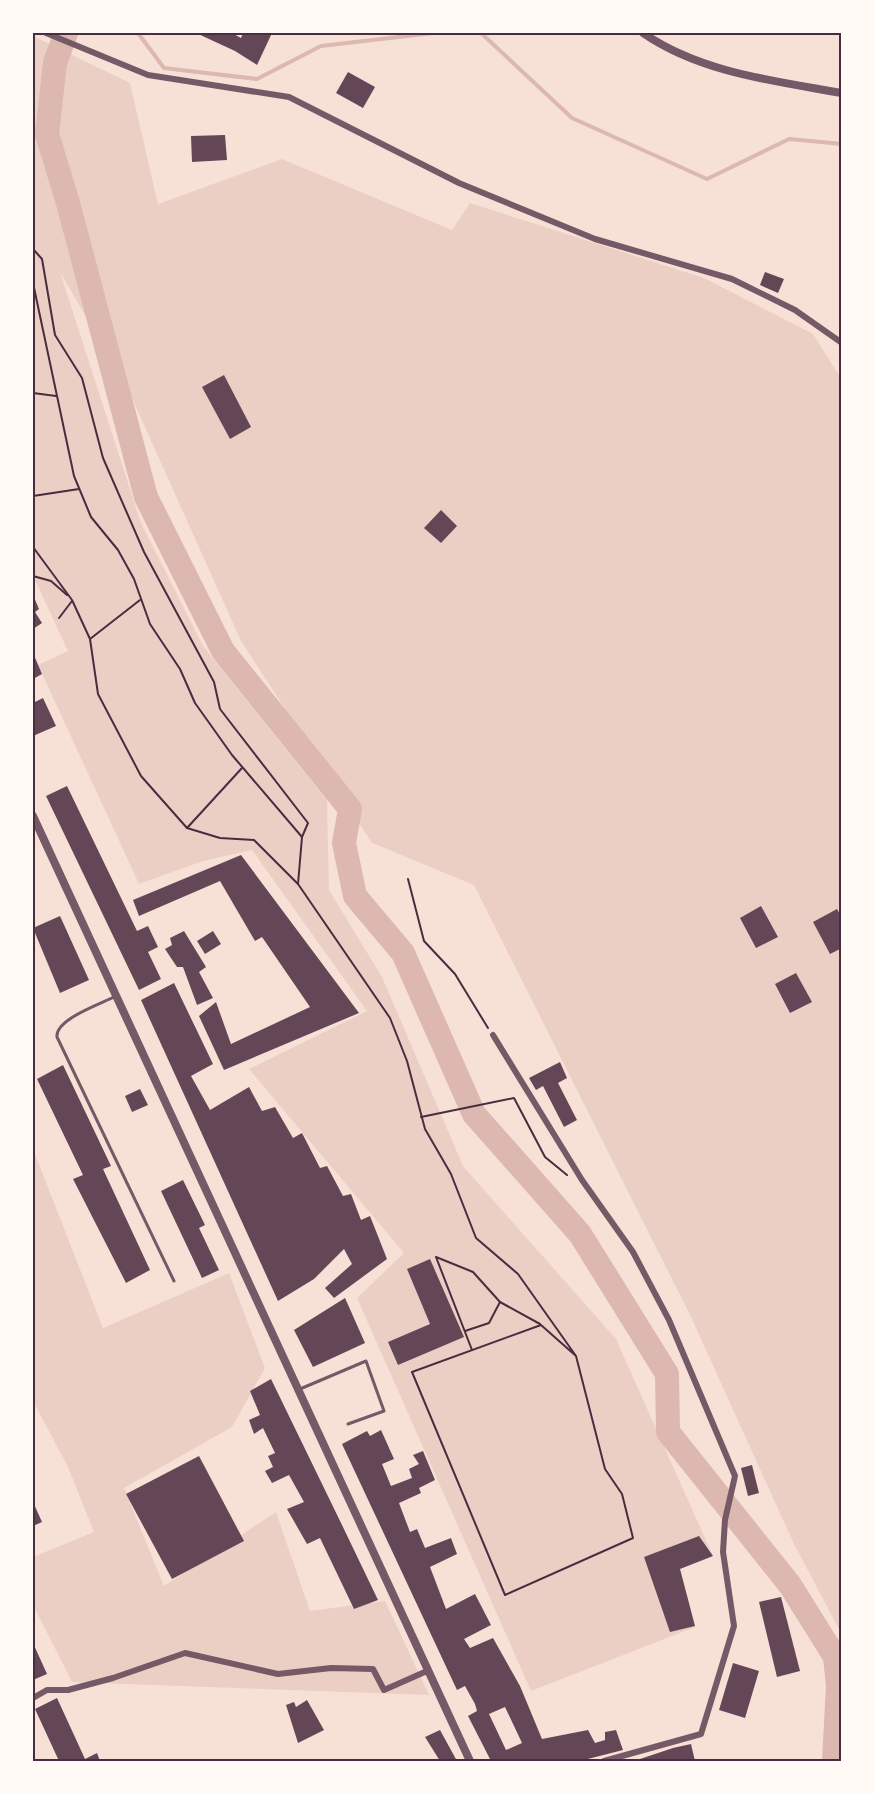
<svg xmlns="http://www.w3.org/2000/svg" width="875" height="1794" font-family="'PT Sans',sans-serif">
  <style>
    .green { fill: #ebcfc5 }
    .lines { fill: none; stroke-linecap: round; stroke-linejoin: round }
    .stream { stroke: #dcb8b0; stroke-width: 4 }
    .river { stroke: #dcb8b0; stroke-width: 24 }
    .building { fill: #644757; fill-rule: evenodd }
    .path { stroke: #4a2c40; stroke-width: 2 }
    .service { stroke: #755966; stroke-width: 3 }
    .minor { stroke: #755966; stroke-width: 6 }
    .tertiary { stroke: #755966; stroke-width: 8 }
    .neatline { fill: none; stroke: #4a2c40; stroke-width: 2 }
  </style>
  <rect width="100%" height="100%" fill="#f7e1d7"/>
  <g class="green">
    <path d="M33,36L130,83L158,204L282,159L452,230L470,203L704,278L813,334L842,380V1635L794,1544L691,1317L474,885L372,843L241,641L127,387L60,272L141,523L203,646L327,800L329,890L382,977L463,1166L616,1339L713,1556L680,1569L695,1627L531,1691L357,1298L404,1253L249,1069L367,1011L252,850L203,861L139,884L38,665L68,651L36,582H33Z"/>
    <path d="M33,1149L103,1328L229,1273L265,1368L232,1427L124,1488L164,1586L276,1512L310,1611L385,1601L429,1695L72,1682L33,1605V1557L94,1532L68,1467L33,1401Z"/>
  </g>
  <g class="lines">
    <g class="stream">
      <path d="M138,33L164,68L257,79L321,46L433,33"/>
      <path d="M481,33L572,118L707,179L789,139L842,144"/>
    </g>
    <path class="river" d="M66,33L55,63L47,134L68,203L146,497L223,651L350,809L344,843L355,896L403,953L474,1114L580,1234L667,1374L668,1432L790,1585L835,1657L838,1686L834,1761"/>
  </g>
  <g class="building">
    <path d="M196,33H232L241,38L243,33H272L257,65L235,51Z"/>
    <path d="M348,72L375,87L363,108L336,93Z"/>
    <path d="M225,135L227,160L192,162L191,136Z"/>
    <path d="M765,272L784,279L778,293L760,285Z"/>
    <path d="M224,375L251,427L230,439L202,387Z"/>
    <path d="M441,510L457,526L441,543L424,528Z"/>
    <path d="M33,595L39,609L35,612L42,623L33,629Z"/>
    <path d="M33,653L42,674L33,679Z"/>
    <path d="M43,698L56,726L33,736V703Z"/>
    <path d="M67,786L137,931L148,926L158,947L148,952L161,979L139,990L46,796Z"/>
    <path d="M241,855L359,1013L224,1070L199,1016L216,1002L231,1044L310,1007L262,937L255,941L220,881L139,916L133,900Z"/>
    <path d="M761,906L778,937L756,948L740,918Z"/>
    <path d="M837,909L842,918V948L830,954L813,922Z"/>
    <path d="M60,916L89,980L60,993L33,928Z"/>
    <path d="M184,931L206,967L199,972L213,998L197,1005L183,967H177L165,949L172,945L170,938Z"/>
    <path d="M213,931L221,944L205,954L197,941Z"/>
    <path d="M796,973L812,1002L790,1013L775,984Z"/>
    <path d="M174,983L213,1064L191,1076L210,1110L249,1087L262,1111L275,1107L293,1138L302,1133L320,1168L327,1166L343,1196L351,1194L361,1220L370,1216L387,1259L334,1298L325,1288L352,1264L344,1249L314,1279L278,1301L141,1000Z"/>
    <path d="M560,1062L567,1078L558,1083L577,1120L564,1127L543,1086L536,1090L529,1078Z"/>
    <path d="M63,1065L111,1166L103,1169L150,1270L126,1283L73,1179L83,1175L37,1079Z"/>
    <path d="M140,1089L148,1105L132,1112L125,1096Z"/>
    <path d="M183,1180L205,1225L199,1228L219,1270L202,1278L161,1191Z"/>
    <path d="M430,1259L464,1337L398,1365L388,1342L430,1324L407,1269Z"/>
    <path d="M345,1298L365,1343L313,1367L294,1330Z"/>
    <path d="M271,1379L342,1525L378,1600L354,1609L320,1538L307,1544L287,1509L304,1502L289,1475L272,1483L265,1471L273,1467L268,1456L275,1453L263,1428L254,1434L249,1420L260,1415L250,1391Z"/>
    <path d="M381,1430L394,1459L382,1464L391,1486L412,1478L409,1469L419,1464L413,1455L423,1451L435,1480L419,1488L421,1493L399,1503L410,1532L417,1529L425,1548L451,1538L457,1554L430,1567L446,1609L475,1594L491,1625L464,1639L470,1648L493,1638L520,1686L542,1739L588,1730L595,1743L605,1740V1732L616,1730L623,1750L580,1761H491L468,1716L477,1711L475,1704L465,1686L457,1690L342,1444L367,1431L370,1436ZM505,1707L522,1743L506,1750L489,1714Z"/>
    <path d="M199,1456L244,1541L172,1579L126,1494Z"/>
    <path d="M752,1465L759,1493L748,1496L741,1468Z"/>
    <path d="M33,1502L42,1522L33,1526Z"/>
    <path d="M699,1536L713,1556L680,1569L695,1626L670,1632L644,1557Z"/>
    <path d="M781,1597L800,1671L777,1677L759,1602Z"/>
    <path d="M33,1643L47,1674L33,1680Z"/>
    <path d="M733,1663L759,1671L745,1718L719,1710Z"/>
    <path d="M57,1698L85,1759L97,1753L100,1761H59L35,1709Z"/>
    <path d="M307,1700L324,1730L298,1743L286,1705L294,1702L296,1707Z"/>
    <path d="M440,1730L457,1761H440L425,1737Z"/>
    <path d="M691,1744L695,1761H634L673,1748Z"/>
  </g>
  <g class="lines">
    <g class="path">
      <path d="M33,249L42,259L55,335L82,378L103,458L144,552L214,682L220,709L308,823L302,837"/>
      <path d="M33,283L74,476L91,517L118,550L134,579L150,624L180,669L195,703L232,755L302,837L298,884L390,1018L407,1061L425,1129L451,1174L476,1238L518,1274L576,1356L605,1469L622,1494L633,1538L505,1595L412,1372L541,1325L576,1356"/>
      <path d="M33,393L56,396"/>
      <path d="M33,496L79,489"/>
      <path d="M33,547L72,600L90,639L98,694L141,776L187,828L220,838L254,840L298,884"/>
      <path d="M33,576L51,581L67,595"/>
      <path d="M59,618L72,601"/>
      <path d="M90,639L140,600"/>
      <path d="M187,828L242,768"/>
      <path d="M408,879L424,941L455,974L488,1028"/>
      <path d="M421,1117L514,1098L545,1157L567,1175"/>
      <path d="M465,1331L489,1323L500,1302"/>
      <path d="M472,1350L436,1257L473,1272L500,1302L540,1324"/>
    </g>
    <g class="service">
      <path d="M116,996C101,1004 55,1019 57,1037L174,1281"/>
      <path d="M300,1389L366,1361L384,1411L348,1424"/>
    </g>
    <g class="minor">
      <path d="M46,33L148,75L289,97L459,183L595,239L732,279L795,310L842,343"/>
      <path d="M493,1035L582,1180L633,1252L669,1320L735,1476L725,1520L723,1552L734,1626L701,1734L604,1761"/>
      <path d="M33,1698L47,1690H68L113,1678L185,1653L278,1674L331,1668L373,1669L384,1690L427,1671"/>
    </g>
    <g class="tertiary">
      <path d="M643,33C701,73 775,81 842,93"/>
      <path d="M33,816L470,1761"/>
    </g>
  </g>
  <rect width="875" height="1794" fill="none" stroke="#fffaf5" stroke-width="69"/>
  <rect x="34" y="34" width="806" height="1726" class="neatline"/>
</svg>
